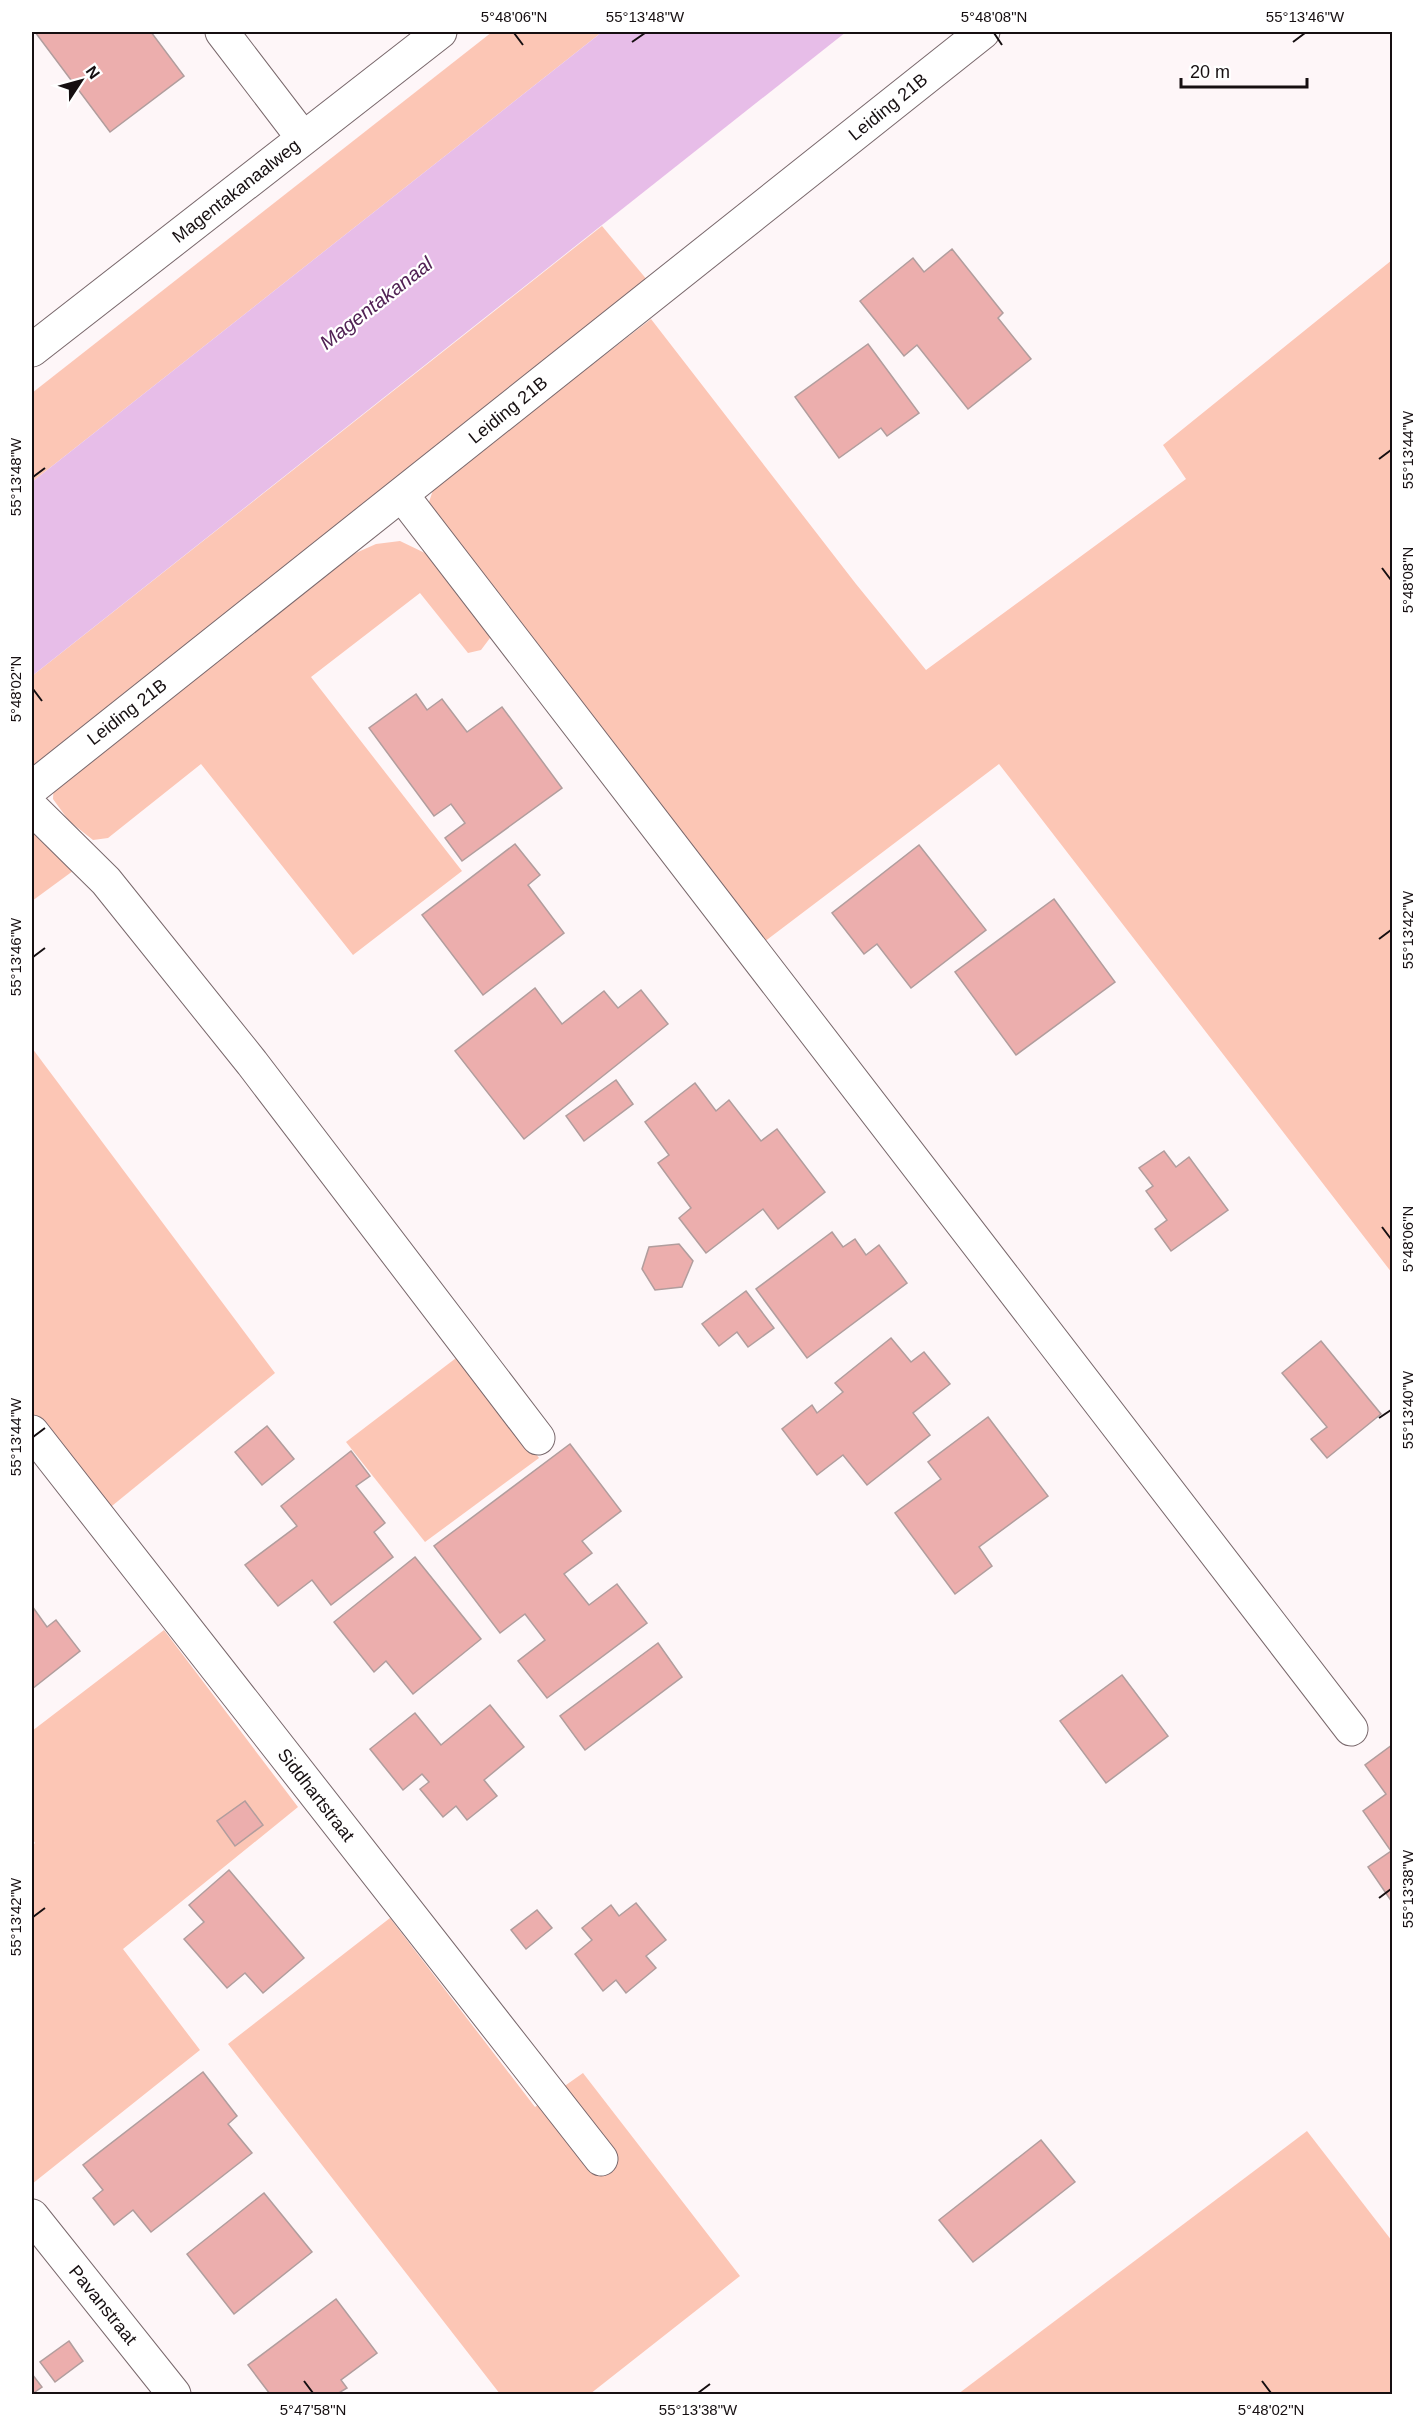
<svg xmlns="http://www.w3.org/2000/svg" width="1424" height="2426" font-family="Arial,sans-serif">
  <style>
    .green { fill: #fcc6b5 }
    .water { fill: #e7bde8 }
    .building { fill: #ecaead; stroke: #b19d9d; stroke-width: 1.5 }
    .lines { fill: none; stroke-linecap: round; stroke-linejoin: round }
    .minor-casing { stroke: #79686c; stroke-width: 35 }
    .minor { stroke: #fff; stroke-width: 33 }
    .ticks { fill: none; stroke: #160f11; stroke-width: 2 }
    .labels { text-anchor: middle; stroke-width: 4.5; stroke-linejoin: round; paint-order: stroke }
    .street-label { font-size: 18px; fill: #160f11; stroke: #fff }
    .water-label { font-size: 20px; font-style: italic; fill: #522255; stroke: #fff }
    .neatline { fill: none; stroke: #160f11; stroke-width: 2 }
    .ticks-label { font-size: 15px; text-anchor: middle; fill: #160f11 }
  </style>
  <rect width="100%" height="100%" fill="#fef6f8"/>
  <g class="green">
    <path d="M492,32H602L32,482V393Z"/>
    <path d="M602,226L648,281L32,770V676Z"/>
    <path d="M1392,260V1273L999,764L764,942L440,522L429,502L434,487L651,319L856,584L926,670L1186,479L1163,445Z"/>
    <path d="M400,541L427,554L480,615L490,638L481,650L468,653L420,593L311,677L462,871L353,955L201,764L108,838L93,840L69,821L53,799L54,783L340,560L376,544Z"/>
    <path d="M32,826L77,868L32,901Z"/>
    <path d="M32,1048L275,1373L107,1510L32,1414Z"/>
    <path d="M460,1355L539,1458L425,1542L346,1442Z"/>
    <path d="M164,1630L298,1807L123,1949L200,2050L32,2184V1846L35,1843L32,1838V1731Z"/>
    <path d="M390,1918L535,2107L583,2073L740,2276L590,2394H500L228,2044Z"/>
    <path d="M1307,2131L1392,2241V2394H958Z"/>
  </g>
  <path class="water" d="M602,32H846L32,676V482Z"/>
  <g class="building">
    <path d="M35,32H151L184,76L110,132Z"/>
    <path d="M952,249L1003,313L998,318L1031,359L968,409L917,345L904,356L860,301L913,258L924,272Z"/>
    <path d="M868,344L919,413L887,436L881,428L839,458L795,397Z"/>
    <path d="M416,694L427,710L442,699L467,732L502,707L562,788L462,861L445,838L465,823L451,804L434,816L369,728Z"/>
    <path d="M515,844L540,875L528,885L564,933L483,995L422,915Z"/>
    <path d="M919,845L986,930L911,988L877,944L864,954L832,913Z"/>
    <path d="M1054,899L1115,982L1016,1055L955,972Z"/>
    <path d="M535,988L562,1024L604,991L618,1008L641,990L668,1024L524,1139L455,1051Z"/>
    <path d="M616,1080L633,1104L584,1141L566,1116Z"/>
    <path d="M695,1083L716,1111L729,1100L761,1141L777,1129L825,1192L778,1229L763,1209L706,1253L679,1218L691,1208L658,1163L669,1155L645,1122Z"/>
    <path d="M1164,1151L1176,1167L1189,1157L1228,1210L1171,1251L1155,1229L1167,1220L1146,1191L1153,1186L1139,1168Z"/>
    <path d="M832,1232L843,1247L855,1239L866,1255L879,1245L907,1283L807,1358L756,1289Z"/>
    <path d="M679,1244L693,1261L682,1287L655,1290L642,1269L649,1247Z"/>
    <path d="M746,1291L774,1328L748,1347L737,1332L719,1346L702,1324Z"/>
    <path d="M891,1338L911,1362L924,1352L950,1384L913,1413L930,1435L867,1485L843,1455L817,1475L782,1429L812,1405L817,1413L843,1392L835,1383Z"/>
    <path d="M1321,1341L1381,1414L1327,1458L1311,1439L1327,1427L1282,1373Z"/>
    <path d="M988,1417L1048,1496L979,1547L992,1566L955,1594L895,1513L941,1479L928,1462Z"/>
    <path d="M267,1426L294,1459L262,1485L235,1452Z"/>
    <path d="M570,1444L621,1511L582,1541L592,1553L564,1574L589,1605L617,1584L647,1623L547,1698L518,1661L545,1640L525,1614L500,1633L434,1546Z"/>
    <path d="M351,1451L370,1476L356,1486L385,1523L374,1532L393,1557L331,1605L312,1580L278,1606L245,1565L297,1526L281,1506Z"/>
    <path d="M415,1557L481,1639L413,1694L386,1661L374,1672L334,1622Z"/>
    <path d="M32,1606L47,1627L56,1620L80,1651L32,1689Z"/>
    <path d="M658,1643L682,1677L585,1750L560,1716Z"/>
    <path d="M1122,1675L1168,1736L1106,1783L1060,1721Z"/>
    <path d="M490,1705L524,1747L484,1780L497,1796L467,1820L456,1806L443,1817L420,1789L429,1782L422,1774L403,1790L370,1749L415,1713L441,1745Z"/>
    <path d="M1392,1745V1902L1368,1867L1391,1851L1363,1811L1386,1794L1365,1765Z"/>
    <path d="M245,1801L263,1825L235,1846L217,1821Z"/>
    <path d="M229,1870L304,1958L263,1993L245,1973L227,1988L184,1939L204,1922L189,1905Z"/>
    <path d="M636,1903L666,1940L646,1956L656,1968L626,1993L616,1980L603,1991L575,1954L592,1940L582,1928L611,1905L619,1916Z"/>
    <path d="M537,1910L552,1928L526,1949L511,1930Z"/>
    <path d="M203,2072L237,2116L228,2124L252,2153L151,2232L133,2210L114,2225L93,2198L103,2190L83,2165Z"/>
    <path d="M1041,2140L1075,2182L973,2262L939,2220Z"/>
    <path d="M264,2193L312,2252L234,2314L187,2254Z"/>
    <path d="M336,2299L377,2353L341,2380L347,2388L337,2394H270L248,2365Z"/>
    <path d="M69,2341L83,2361L55,2382L40,2362Z"/>
    <path d="M32,2374L42,2387L35,2392L37,2394H32Z"/>
  </g>
  <g class="lines">
    <defs>
      <g id="minor">
        <path d="M222,32L303,138"/>
        <path d="M32,350L440,32"/>
        <path d="M402,495L1351,1729"/>
        <path d="M32,788L983,32"/>
        <path d="M32,808L106,881L252,1063L538,1438"/>
        <path d="M32,1432L601,2159"/>
        <path d="M32,2216L174,2394"/>
      </g>
    </defs>
    <use href="#minor" class="minor-casing"/>
    <use href="#minor" class="minor"/>
  </g>
  <path class="ticks" d="M514,33L523,45M994,33L1002,45M632,42L645,33M1293,42L1305,33M1379,459L1391,450M33,477L45,468M1382,568L1391,580M33,689L42,701M1379,939L1391,930M33,957L45,948M1382,1227L1391,1239M1379,1418L1391,1410M33,1437L45,1428M1379,1898L1391,1889M33,1917L45,1908M304,2381L313,2393M1262,2381L1271,2393M698,2393L710,2384"/>
  <g class="labels">
    <g class="street-label">
      <text transform="translate(888 107) rotate(-39)" y="6">Leiding 21B</text>
      <text transform="translate(236 191) rotate(-38)" y="6">Magentakanaalweg</text>
      <text transform="translate(508 410) rotate(-39)" y="6">Leiding 21B</text>
      <text transform="translate(127 712) rotate(-38)" y="6">Leiding 21B</text>
      <text transform="translate(316 1795) rotate(52)" y="6">Siddhartstraat</text>
      <text transform="translate(103 2305) rotate(51)" y="6">Pavanstraat</text>
    </g>
    <g class="water-label">
      <text transform="translate(376 303) rotate(-38)" y="7">Magentakanaal</text>
    </g>
  </g>
  <rect width="1424" height="2426" fill="none" stroke="#ffffff" stroke-width="66"/>
  <g transform="translate(81 81) rotate(54)" stroke="#ffffff" stroke-width="4.5" paint-order="stroke">
  <path d="M0-4.5L10 22L0 15L-10 22Z" fill="#160f11"/>
  <text y="-9" font-size="16" font-weight="bold" text-anchor="middle" fill="#160f11">N</text>
  </g>
  <path d="M1181 78v9h126v-9" fill="none" stroke="#160f11" stroke-width="3"/>
  <text x="1190" y="78" font-size="18" fill="#160f11" stroke="#ffffff" stroke-width="4.5" paint-order="stroke">20 m</text>
  <rect x="33" y="33" width="1358" height="2360" class="neatline"/>
  <g class="ticks-label">
    <text x="514" y="22">5°48'06"N</text>
    <text x="645" y="22">55°13'48"W</text>
    <text x="994" y="22">5°48'08"N</text>
    <text x="1305" y="22">55°13'46"W</text>
    <text transform="translate(1408 450) rotate(-90)" y="5">55°13'44"W</text>
    <text transform="translate(16 477) rotate(-90)" y="5">55°13'48"W</text>
    <text transform="translate(1408 580) rotate(-90)" y="5">5°48'08"N</text>
    <text transform="translate(16 689) rotate(-90)" y="5">5°48'02"N</text>
    <text transform="translate(1408 930) rotate(-90)" y="5">55°13'42"W</text>
    <text transform="translate(16 957) rotate(-90)" y="5">55°13'46"W</text>
    <text transform="translate(1408 1239) rotate(-90)" y="5">5°48'06"N</text>
    <text transform="translate(1408 1410) rotate(-90)" y="5">55°13'40"W</text>
    <text transform="translate(16 1437) rotate(-90)" y="5">55°13'44"W</text>
    <text transform="translate(1408 1889) rotate(-90)" y="5">55°13'38"W</text>
    <text transform="translate(16 1917) rotate(-90)" y="5">55°13'42"W</text>
    <text x="313" y="2415">5°47'58"N</text>
    <text x="698" y="2415">55°13'38"W</text>
    <text x="1271" y="2415">5°48'02"N</text>
  </g>
</svg>
